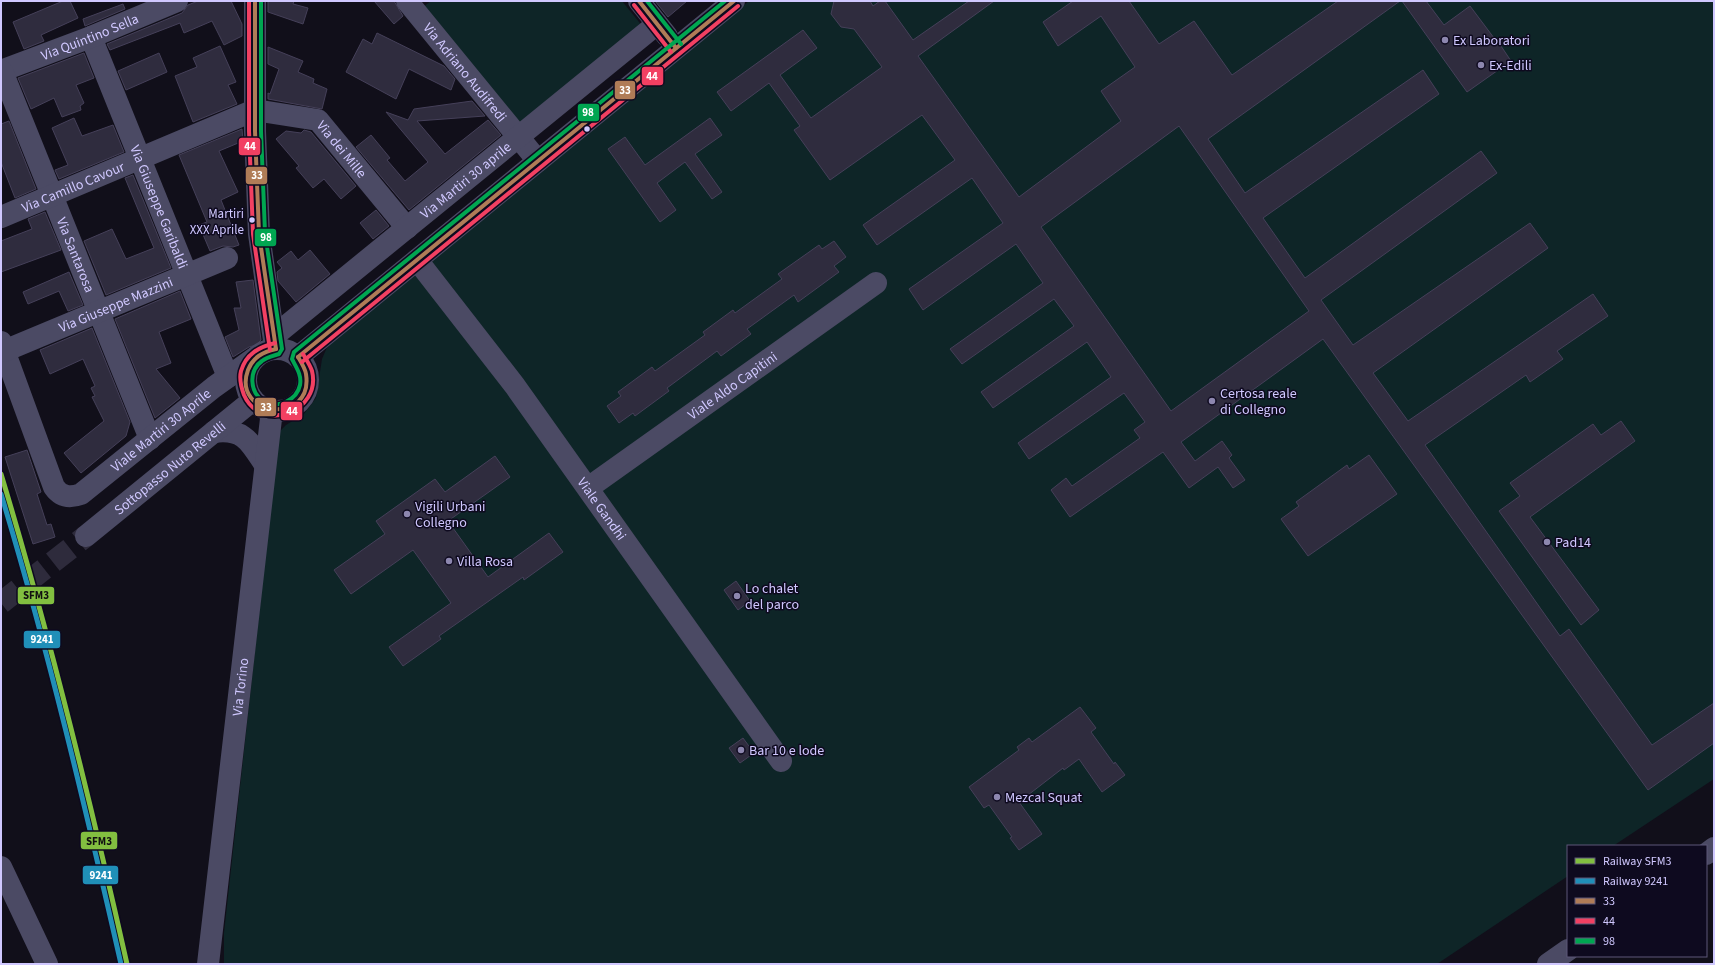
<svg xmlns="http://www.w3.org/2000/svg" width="1715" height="965" font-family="'Source Sans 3',sans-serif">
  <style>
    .green { fill: #0e2527 }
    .building { fill: #2f2c3e; stroke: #454059; fill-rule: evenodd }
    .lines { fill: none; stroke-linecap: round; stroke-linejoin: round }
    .minor-tunnel { stroke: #2e2b3c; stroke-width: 22; stroke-dasharray: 22 11; stroke-linecap: butt }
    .minor { stroke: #4b4a64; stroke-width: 22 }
    .bus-1-casing { stroke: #0e0a1f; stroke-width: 7 }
    .bus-2-casing { stroke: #0e0a1f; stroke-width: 7 }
    .bus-3-casing { stroke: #0e0a1f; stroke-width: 7 }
    .bus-1 { stroke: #b07c57; stroke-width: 4 }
    .bus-2 { stroke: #f24062; stroke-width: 4 }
    .bus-3 { stroke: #00a651; stroke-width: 4 }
    .rail-1-casing { stroke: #0e0a1f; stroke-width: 8 }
    .rail-2-casing { stroke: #0e0a1f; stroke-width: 8 }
    .rail-1 { stroke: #82bf40; stroke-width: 5 }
    .rail-2 { stroke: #208fb8; stroke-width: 5 }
    .poi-dot { fill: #8d87af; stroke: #0e0a1f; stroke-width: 1.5 }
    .bus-dot { fill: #d0c8ff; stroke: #0e0a1f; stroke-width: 1.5 }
    .labels { text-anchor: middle; stroke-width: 3; stroke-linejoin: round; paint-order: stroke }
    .bus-label { font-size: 13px; fill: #d0c8ff; stroke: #0e0a1f; text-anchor: end }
    .street-label { font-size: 14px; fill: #d0c8ff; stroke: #0e0a1f }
    .poi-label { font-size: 14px; fill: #d0c8ff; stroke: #0e0a1f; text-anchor: start }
    .line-badge { stroke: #0e0a1f; stroke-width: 1.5 }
    .badge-label { font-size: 11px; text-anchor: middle; font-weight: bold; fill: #fff }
    .pale-badge-label { font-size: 11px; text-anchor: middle; font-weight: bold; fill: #111 }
  </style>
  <rect width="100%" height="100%" fill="#110f1a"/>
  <g class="green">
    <path d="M431,1H622L643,27L520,126L423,7Z"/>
    <path d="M749,1H1714V779L1613,846H1568V876L1437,964H224V933L279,432L286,425L304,414L316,398L322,359L328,345Z"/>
  </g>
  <g class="building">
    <path d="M63,1H70L78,18L41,35L44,41L24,49L13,22Z"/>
    <path d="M198,1H231L242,24V36L224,45L212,21L184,33L180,23L110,50L107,44L182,13L188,5Z"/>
    <path d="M268,1H294L293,4L308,8L303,24L268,12Z"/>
    <path d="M374,1H394L403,16L394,24Z"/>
    <path d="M655,1H687L668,17Z"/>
    <path d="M834,1H870L873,6L880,1H885L913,40L969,1H994L918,56L1019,197L1121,121L1101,91L1135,67L1101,16L1058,46L1043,22L1073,1H1129L1159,44L1194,21L1232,75L1338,1H1400L1208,139L1245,193L1423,70L1439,94L1263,218L1305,278L1481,151L1497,173L1321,300L1353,345L1530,223L1548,248L1373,373L1408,421L1593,294L1608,316L1557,351L1563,359L1530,382L1526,375L1425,445L1560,636L1569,629L1652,745L1714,703V743L1648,790L1323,339L1181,442L1195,461L1222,441L1232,455L1229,458L1245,480L1233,488L1218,467L1189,488L1163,452L1070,517L1051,490L1066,478L1072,486L1140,438L1134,430L1145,422L1124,393L1029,459L1018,443L1111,377L1087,342L993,408L981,392L1074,326L1054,299L962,364L950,349L1043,283L1016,244L923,310L909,289L1003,223L972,178L877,245L863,225L955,160L922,115L830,180L794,130L800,126L769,83L731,111L717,92L803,30L817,48L780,75L811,118L882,67L854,29L841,27L831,14ZM1179,126L1309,311L1171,411L1041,227Z"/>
    <path d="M1402,1H1426L1444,25L1470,6L1494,38L1495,37L1511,61L1467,92Z"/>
    <path d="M123,4L125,9L85,26L83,19Z"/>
    <path d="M377,33L444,66L455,79L451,90L409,69L396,99L346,72L363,39L372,44Z"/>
    <path d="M220,46L236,82L228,85L237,104L193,122L175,76L197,67L193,58Z"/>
    <path d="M268,47L303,61L298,72L314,79L313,83L327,89L322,109L268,99V93L270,94L279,69L268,64Z"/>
    <path d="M84,53L94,78L76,85L84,103L80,106L81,110L62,117L54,98L31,109L18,78Z"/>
    <path d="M159,53L167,72L126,90L118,71Z"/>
    <path d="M472,101L485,116L417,121L445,154L488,120L501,135L409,210L356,147L371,135L390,158L387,160L405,181L428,162L386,112L408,120L414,109Z"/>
    <path d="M74,118L82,136L113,125L124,152L59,179L55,170L68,165L52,128Z"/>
    <path d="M710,118L722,135L695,154L722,192L712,199L685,162L657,183L676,210L660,222L608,149L625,137L645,165Z"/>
    <path d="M9,121L36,189L15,198L1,162V124Z"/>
    <path d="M242,129L243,141L219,151L238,192L221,200L239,245L233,247L223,246L210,251L199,225L207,222L179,155Z"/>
    <path d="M304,130L311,132L356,186L341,199L324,179L313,188L296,168L299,166L276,139L286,131L301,133Z"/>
    <path d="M133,175L171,268L106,295L84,241L112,229L126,259L154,248L125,178Z"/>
    <path d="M376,210L389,226L373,239L360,223Z"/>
    <path d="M45,212L61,250L1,272V241L32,229L28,219Z"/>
    <path d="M834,241L846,257L834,266L839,272L798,302L794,295L747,329L751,334L721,356L717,351L667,388L669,391L635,416L633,413L619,423L607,406L621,396L618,392L652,367L655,371L705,335L703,332L733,310L735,313L782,279L778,274L819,245L822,249Z"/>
    <path d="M310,250L330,274L296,302L278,281L277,272L282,268L277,262L291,251L298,260Z"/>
    <path d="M69,272L83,305L68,311L59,291L28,304L23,292Z"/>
    <path d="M253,280L261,340L256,345L249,347L233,357L225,337L239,330L234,308H241L236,282Z"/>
    <path d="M180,291L191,319L159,332L171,363L156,369L180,398L155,418L115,319Z"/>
    <path d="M92,328L130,422L126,436L81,473L64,453L104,421L92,397L95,396L91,388L95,386L83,359L50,374L40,350Z"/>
    <path d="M1621,421L1635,441L1530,517L1599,610L1581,625L1499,511L1520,496L1510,483L1593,424L1601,435Z"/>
    <path d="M27,450L41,492L37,494L47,525L51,524L55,537L33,544L5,457Z"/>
    <path d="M1369,455L1397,494L1308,556L1281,519L1299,506L1296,502L1347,465L1349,469Z"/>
    <path d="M495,456L510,477L448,521L488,577L549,533L563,552L524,580L523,577L439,636L441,639L403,666L389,647L451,603L413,550L351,594L334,570L385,534L376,521L435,479L445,492Z"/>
    <path d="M736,581L750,601L738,610L724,590Z"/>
    <path d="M1080,707L1096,728L1091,732L1114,764L1115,762L1125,775L1102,792L1079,759L1064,770L1063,768L1019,802L1042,834L1019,850L1010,838L1012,837L989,805L984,808L969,787L1019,750L1017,747L1029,738L1032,742Z"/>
    <path d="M743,738L754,753L740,763L729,748Z"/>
  </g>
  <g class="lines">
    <path class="minor-tunnel" d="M1,603L86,536"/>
    <g class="minor">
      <path d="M255,1V131L259,234L275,347"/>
      <path id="s1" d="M407,1L538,161"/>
      <path d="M639,1L667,36"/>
      <path id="s2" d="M91,37L228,377"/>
      <path id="s3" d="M1,71L91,37L177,1"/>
      <path id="s4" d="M2,71L150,439"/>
      <path id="s5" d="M1,217L255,110L318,120L407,228"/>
      <path id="s6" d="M417,260L515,386L781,761"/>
      <path id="s7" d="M274,336L657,24"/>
      <path id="s8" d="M1,342L54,487C61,497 70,498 81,494L214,387L256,357"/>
      <circle cx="277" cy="380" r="31"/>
      <path id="s9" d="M4,351L227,258"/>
      <path d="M298,357L734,1"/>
      <path d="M214,432C244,428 250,442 265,465"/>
      <path id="s10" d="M588,488L876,283"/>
      <path id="s11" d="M86,536L253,400"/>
      <path d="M1706,854L1714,848"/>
      <path d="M1,867L47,964"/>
      <path id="s12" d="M208,964L272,410"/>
      <path d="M1548,964L1568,950"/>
    </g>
    <defs>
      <g id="bus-1">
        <path d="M255,1V131L259,234L276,349"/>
        <path d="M639,1L676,48"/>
        <path d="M276,349C263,352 253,357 248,370C231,417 314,426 306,374C305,368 301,362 298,357"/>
        <path d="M298,357L734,1"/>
      </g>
      <g id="bus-2">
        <path d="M249,1V131L253,234L270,350"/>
        <path d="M634,5L671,52"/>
        <path d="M275,343C259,347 246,354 241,371C239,379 241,387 244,395C261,434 322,412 312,371C310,365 306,359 303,354"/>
        <path d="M302,362L738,6"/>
      </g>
      <g id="bus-3">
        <path d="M261,1V131L265,233L282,349L279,354C273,356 267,357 262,361C248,371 250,392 263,401C277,410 297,400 300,385C302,375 296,367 292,359L294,352L725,1"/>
        <path d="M647,1L681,44"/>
      </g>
    </defs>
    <use href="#bus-1" class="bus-1-casing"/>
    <use href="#bus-2" class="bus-2-casing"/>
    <use href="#bus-3" class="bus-3-casing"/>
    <use href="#bus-1" class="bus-1"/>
    <use href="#bus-2" class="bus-2"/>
    <use href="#bus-3" class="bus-3"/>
    <defs>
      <path id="rail-1" d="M1,474C50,636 90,799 127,964"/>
      <path id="rail-2" d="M1,494C48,649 85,806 121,964"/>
    </defs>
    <use href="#rail-1" class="rail-1-casing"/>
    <use href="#rail-2" class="rail-2-casing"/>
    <use href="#rail-1" class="rail-1"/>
    <use href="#rail-2" class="rail-2"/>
  </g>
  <g class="poi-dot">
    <circle cx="1445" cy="40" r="4"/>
    <circle cx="1481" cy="65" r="4"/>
    <circle cx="1212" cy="401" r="4"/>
    <circle cx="407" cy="514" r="4"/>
    <circle cx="1547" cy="542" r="4"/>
    <circle cx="449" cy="561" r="4"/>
    <circle cx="737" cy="596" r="4"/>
    <circle cx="741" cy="750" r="4"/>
    <circle cx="997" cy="797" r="4"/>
  </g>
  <g class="bus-dot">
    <circle cx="587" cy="129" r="3.5"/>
    <circle cx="252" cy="220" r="3.5"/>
  </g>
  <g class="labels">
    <g class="bus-label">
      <text x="244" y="218">Martiri<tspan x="244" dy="16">XXX Aprile</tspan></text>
    </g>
    <g class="street-label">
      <text dy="5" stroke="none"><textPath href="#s3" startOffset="95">Via Quintino Sella</textPath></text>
      <text dy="5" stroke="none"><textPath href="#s1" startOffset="92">Via Adriano Audifredi</textPath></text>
      <text dy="5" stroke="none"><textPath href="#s5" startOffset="377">Via dei Mille</textPath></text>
      <text dy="5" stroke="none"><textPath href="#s7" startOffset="247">Via Martiri 30 aprile</textPath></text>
      <text dy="5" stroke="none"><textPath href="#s5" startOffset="78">Via Camillo Cavour</textPath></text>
      <text dy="5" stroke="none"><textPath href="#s2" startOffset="183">Via Giuseppe Garibaldi</textPath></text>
      <text dy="5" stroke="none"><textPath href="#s4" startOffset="198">Via Santarosa</textPath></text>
      <text dy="5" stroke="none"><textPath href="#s9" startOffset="121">Via Giuseppe Mazzini</textPath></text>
      <text dy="5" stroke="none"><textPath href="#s10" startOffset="177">Viale Aldo Capitini</textPath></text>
      <text dy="5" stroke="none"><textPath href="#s8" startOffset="287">Viale Martiri 30 Aprile</textPath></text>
      <text dy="5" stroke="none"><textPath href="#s11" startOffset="108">Sottopasso Nuto Revelli</textPath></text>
      <text dy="5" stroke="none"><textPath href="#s6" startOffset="310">Viale Gandhi</textPath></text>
      <text dy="5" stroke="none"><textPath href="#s12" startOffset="279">Via Torino</textPath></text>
    </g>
    <g class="poi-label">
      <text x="1453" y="45">Ex Laboratori</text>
      <text x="1489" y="70">Ex-Edili</text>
      <text x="1220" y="398">Certosa reale<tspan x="1220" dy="16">di Collegno</tspan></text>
      <text x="415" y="511">Vigili Urbani<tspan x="415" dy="16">Collegno</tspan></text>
      <text x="1555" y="547">Pad14</text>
      <text x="457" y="566">Villa Rosa</text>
      <text x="745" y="593">Lo chalet<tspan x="745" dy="16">del parco</tspan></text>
      <text x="749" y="755">Bar 10 e lode</text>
      <text x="1005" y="802">Mezcal Squat</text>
    </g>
  </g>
  <g class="line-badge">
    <rect x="641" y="66" width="23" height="20" rx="4" fill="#f24062"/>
    <rect x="614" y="80" width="22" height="20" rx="4" fill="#b07c57"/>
    <rect x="577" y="103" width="23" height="19" rx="4" fill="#00a651"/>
    <rect x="238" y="137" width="23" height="19" rx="4" fill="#f24062"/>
    <rect x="245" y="166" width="23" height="19" rx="4" fill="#b07c57"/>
    <rect x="254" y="228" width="23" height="19" rx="4" fill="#00a651"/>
    <rect x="254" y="397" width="23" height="20" rx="4" fill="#b07c57"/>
    <rect x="280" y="401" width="23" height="20" rx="4" fill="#f24062"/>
    <rect x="17" y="586" width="38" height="19" rx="4" fill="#82bf40"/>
    <rect x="23" y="630" width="38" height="19" rx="4" fill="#208fb8"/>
    <rect x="80" y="831" width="38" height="19" rx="4" fill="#82bf40"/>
    <rect x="82" y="865" width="37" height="20" rx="4" fill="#208fb8"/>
  </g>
  <g class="badge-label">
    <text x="652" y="80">44</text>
    <text x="625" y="94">33</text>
    <text x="588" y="116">98</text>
    <text x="250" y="150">44</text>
    <text x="257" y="179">33</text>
    <text x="266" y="241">98</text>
    <text x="266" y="411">33</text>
    <text x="292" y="415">44</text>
    <text x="42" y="643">9241</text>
    <text x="101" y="879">9241</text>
  </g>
  <g class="pale-badge-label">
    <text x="36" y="599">SFM3</text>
    <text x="99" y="845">SFM3</text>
  </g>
  <rect width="1715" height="965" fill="none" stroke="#d0c8ff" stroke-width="4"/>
  <rect x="1567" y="845" width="140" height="112" fill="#0e0a1f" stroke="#5c5679"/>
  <rect x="1575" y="858" width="20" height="6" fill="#82bf40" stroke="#5c5679"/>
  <text x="1603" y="865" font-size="12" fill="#d0c8ff">Railway SFM3</text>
  <rect x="1575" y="878" width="20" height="6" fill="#208fb8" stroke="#5c5679"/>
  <text x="1603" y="885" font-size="12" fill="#d0c8ff">Railway 9241</text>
  <rect x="1575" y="898" width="20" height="6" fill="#b07c57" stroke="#5c5679"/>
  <text x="1603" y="905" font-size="12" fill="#d0c8ff">33</text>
  <rect x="1575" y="918" width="20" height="6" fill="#f24062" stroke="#5c5679"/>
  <text x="1603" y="925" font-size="12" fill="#d0c8ff">44</text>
  <rect x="1575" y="938" width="20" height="6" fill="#00a651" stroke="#5c5679"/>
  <text x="1603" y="945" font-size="12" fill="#d0c8ff">98</text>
</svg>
